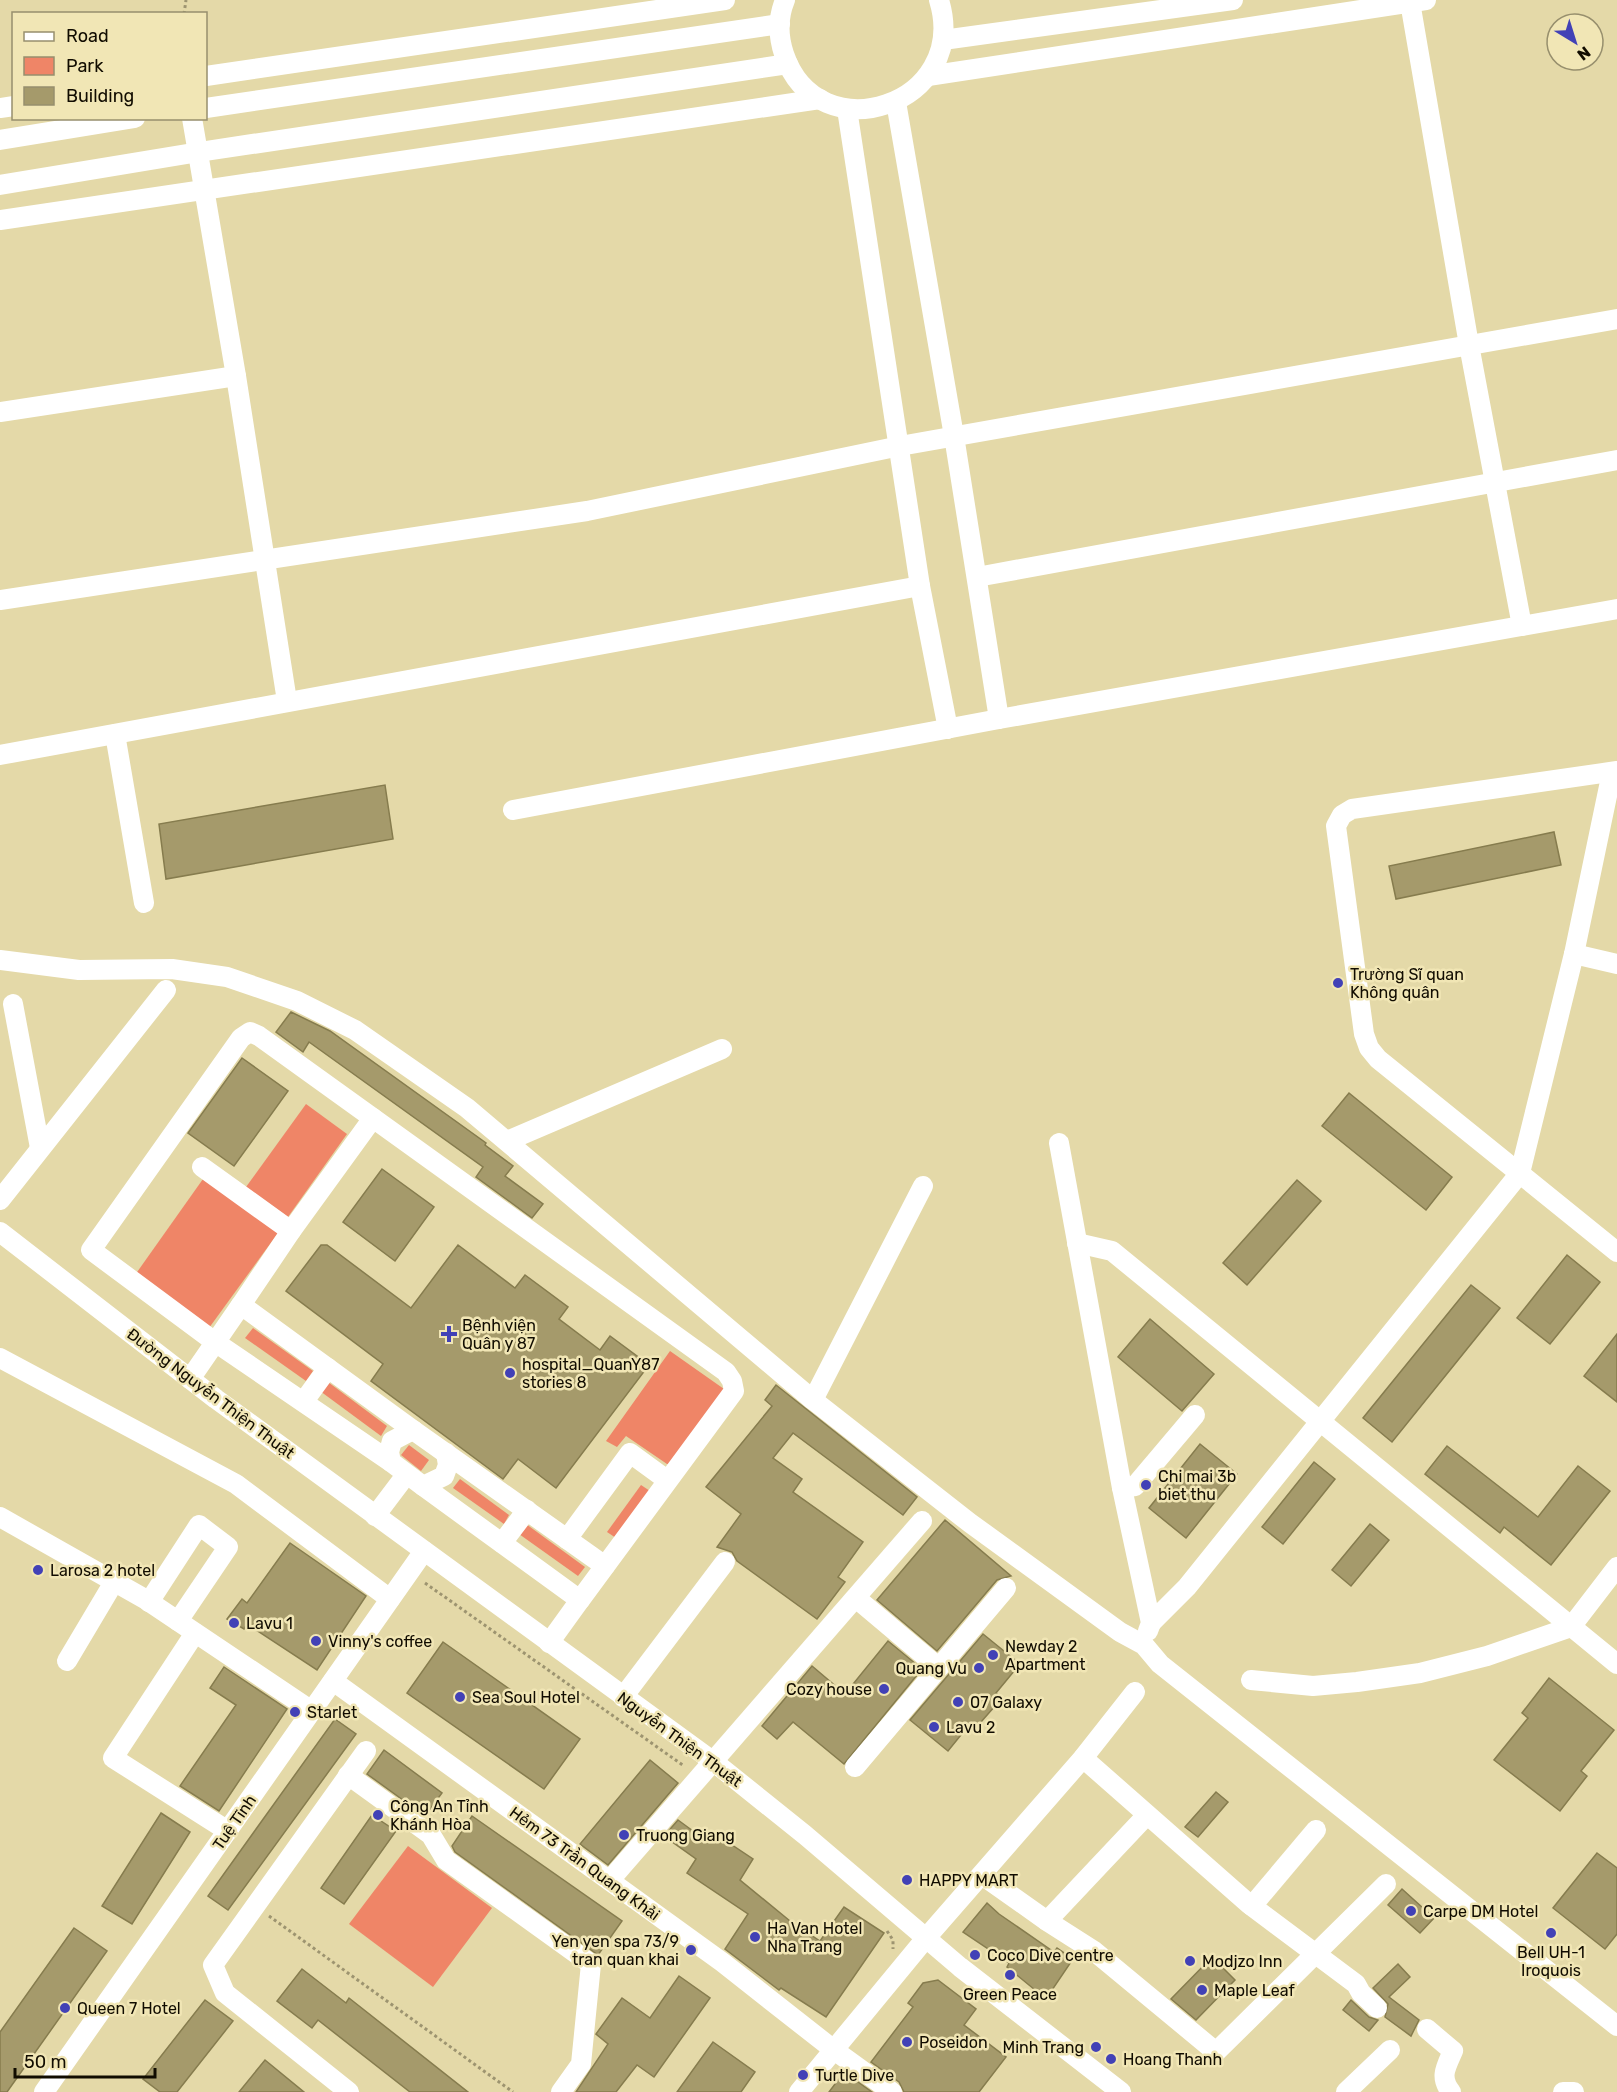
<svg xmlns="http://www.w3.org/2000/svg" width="1617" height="2092" font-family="Rubik,sans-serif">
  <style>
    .green { fill: #ef8567 }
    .building { fill: #a59a6b; stroke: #867c4e; stroke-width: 1.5 }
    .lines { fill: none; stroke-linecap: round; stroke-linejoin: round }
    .path { stroke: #9d9470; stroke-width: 3; stroke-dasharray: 3 3; stroke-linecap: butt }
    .minor { stroke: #fff; stroke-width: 20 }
    .poi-dot { fill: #4241b6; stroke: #f1e6b5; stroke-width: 2 }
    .labels { text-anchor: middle; stroke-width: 5; stroke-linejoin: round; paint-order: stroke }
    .poi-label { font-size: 16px; fill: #110c00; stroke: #f1e6b5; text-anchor: start }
    .street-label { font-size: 16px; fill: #110c00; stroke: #f1e6b5 }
  </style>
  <rect width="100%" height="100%" fill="#e4d9a8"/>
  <g class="green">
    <path d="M306,1104L347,1134L288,1217L246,1187Z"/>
    <path d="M203,1179L278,1233L209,1328L135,1275Z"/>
    <path d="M253,1328L313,1371L306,1381L245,1338Z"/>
    <path d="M670,1351L724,1389L674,1464H667L626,1436L617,1447L606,1441Z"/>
    <path d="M328,1382L387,1426L381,1436L320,1391Z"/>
    <path d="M409,1445L429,1460L421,1471L401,1455Z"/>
    <path d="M460,1479L509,1515L504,1524L453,1488Z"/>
    <path d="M641,1485L656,1495L622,1542L607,1532Z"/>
    <path d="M526,1524L585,1567L578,1576L519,1534Z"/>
    <path d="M408,1846L492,1908L433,1987L349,1924Z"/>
  </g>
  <g class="building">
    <path d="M385,785L393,839L166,879L159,824Z"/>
    <path d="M1554,832L1561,865L1396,899L1389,866Z"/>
    <path d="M291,1012L330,1031L486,1143L485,1145L513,1166L505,1176L543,1204L532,1218L476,1177L483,1167L309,1042L303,1052L276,1032Z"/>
    <path d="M242,1058L288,1091L234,1166L188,1133Z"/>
    <path d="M1349,1093L1452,1177L1426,1210L1322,1126Z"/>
    <path d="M382,1169L434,1207L395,1261L343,1222Z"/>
    <path d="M1297,1180L1321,1201L1247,1285L1223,1263Z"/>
    <path d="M321,1245H327L411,1308L458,1245L515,1288L525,1275L568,1307L559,1319L600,1350L610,1336L649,1365L556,1488L518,1459L503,1479L371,1381L383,1364L286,1291Z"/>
    <path d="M1567,1255L1600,1282L1550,1344L1517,1318Z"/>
    <path d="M1471,1285L1500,1308L1392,1442L1363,1418Z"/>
    <path d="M1150,1319L1214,1374L1182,1411L1118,1357Z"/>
    <path d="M1617,1334V1402L1584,1376Z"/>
    <path d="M776,1385L917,1497L903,1515L793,1433L773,1458L802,1479L793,1492L863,1542L838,1577L845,1582L817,1619L737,1561L732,1552L717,1547L741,1514L706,1487L772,1406L765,1400Z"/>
    <path d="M1200,1444L1237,1474L1186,1538L1149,1508Z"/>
    <path d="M1447,1446L1538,1517L1578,1466L1610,1491L1551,1565L1504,1527L1500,1533L1425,1474Z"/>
    <path d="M1314,1462L1335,1479L1283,1544L1262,1527Z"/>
    <path d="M945,1520L1011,1576L997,1580L937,1651L877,1600Z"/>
    <path d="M1370,1524L1389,1540L1351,1586L1332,1570Z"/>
    <path d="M290,1543L366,1596L317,1670L247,1624L244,1629L227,1619L242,1599L247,1603Z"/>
    <path d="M983,1634L1020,1664L996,1693L1002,1698L974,1730L969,1725L948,1751L910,1720Z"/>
    <path d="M888,1641L922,1669L844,1764L793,1722L777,1739L762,1726L812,1666L845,1694Z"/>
    <path d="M443,1642L580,1739L544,1789L407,1693Z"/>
    <path d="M224,1667L287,1709L219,1811L180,1786L236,1705L210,1688Z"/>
    <path d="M1549,1678L1614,1730L1581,1771L1587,1776L1560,1811L1494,1760L1528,1718L1522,1713Z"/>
    <path d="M335,1719L356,1734L228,1910L208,1896Z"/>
    <path d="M384,1750L442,1793L425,1816L367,1774Z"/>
    <path d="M650,1760L678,1783L608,1865L580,1844Z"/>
    <path d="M1216,1792L1228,1802L1198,1837L1185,1827Z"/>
    <path d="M161,1813L190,1832L132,1924L102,1906Z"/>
    <path d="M372,1815L396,1831L344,1904L321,1888Z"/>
    <path d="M472,1816L622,1921L598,1955L455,1852L452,1846Z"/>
    <path d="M678,1820L708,1842L714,1833L753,1859L740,1880L790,1921L820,1941L844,1907L884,1933L826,2017L781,1988L779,1990L725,1949L748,1914L687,1873L696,1859L664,1836Z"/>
    <path d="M1597,1853L1617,1868V1934L1605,1949L1553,1908Z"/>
    <path d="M1402,1889L1434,1918L1420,1933L1388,1905Z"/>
    <path d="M987,1903L999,1914L1054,1952L1057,1948L1073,1959L1046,1999L1007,1967L1009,1963L963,1932Z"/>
    <path d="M74,1928L107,1951L7,2092H0V2032Z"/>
    <path d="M1212,1957L1235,1980L1196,2020L1171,1999Z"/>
    <path d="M1398,1964L1410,1977L1389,1997L1419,2020L1411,2036L1385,2017L1388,2004L1373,1988Z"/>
    <path d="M302,1969L346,2003L349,1998L468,2092H410L318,2020L312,2028L277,2001Z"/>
    <path d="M679,1976L710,1998L654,2077L637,2065L616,2092H576L608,2044L596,2034L622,1998L650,2018Z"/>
    <path d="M938,1980L976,2009L964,2025L1006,2057L979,2092H904L899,2082L871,2062L913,2007L908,2003L923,1983Z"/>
    <path d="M205,2000L233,2021L177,2092H160L143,2079Z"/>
    <path d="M1351,2000L1369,2017L1378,2020L1369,2031L1343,2010Z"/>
    <path d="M713,2042L755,2072L741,2092H677Z"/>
    <path d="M265,2060L304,2092H239Z"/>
    <path d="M844,2072L872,2092H829Z"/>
  </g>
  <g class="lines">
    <g class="path">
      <path d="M184,14L186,0"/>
      <path d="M425,1583L684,1766"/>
      <path d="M269,1916L513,2092"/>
      <path d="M887,1931L893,1940V1949"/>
    </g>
    <g class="minor">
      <path d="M785,0C778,17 778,36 784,54C818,155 971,105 939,0"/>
      <path d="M1410,2L1469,345L1522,626"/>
      <path d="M943,40L1233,0"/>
      <path d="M206,76L725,0"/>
      <path d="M928,76L1426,0"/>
      <path d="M896,102L954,436L999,719"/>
      <path d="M0,108L14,106"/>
      <path d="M206,108L780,24"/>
      <path d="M847,109L920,586L948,729"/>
      <path d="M192,118L236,376L287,701"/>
      <path d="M0,140L135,118"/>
      <path d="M0,185L199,152L788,64"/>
      <path d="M0,220L820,99"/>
      <path d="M0,412L236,376"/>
      <path d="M977,577L1617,460"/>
      <path d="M0,600L587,511L900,446L1617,319"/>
      <path d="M115,734L144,903"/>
      <path d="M0,755L920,586"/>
      <path d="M1617,771L1352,809L1342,815L1336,826L1364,1034L1369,1048L1378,1059L1617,1252"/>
      <path d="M513,810L999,719L1617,609"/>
      <path d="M1574,954L1617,964"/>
      <path d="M0,960L79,970L172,969L227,977L297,1001L355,1030L467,1108L813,1400L970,1523L1120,1632L1144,1645L1160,1664L1617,2026"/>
      <path d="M13,1004L40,1148"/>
      <path d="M507,1141L722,1049"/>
      <path d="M1059,1143L1122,1488L1151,1623L1148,1631"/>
      <path d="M202,1167L291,1231"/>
      <path d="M0,1200L166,990"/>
      <path d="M0,1232L216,1399L714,1762L805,1835L960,1967L1121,2092"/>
      <path d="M1077,1243L1112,1251L1617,1664"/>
      <path d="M241,1305L291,1231L373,1118"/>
      <path d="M0,1358L236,1484L390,1599"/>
      <path d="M190,1379L241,1305L413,1430L567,1539L630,1453L667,1480"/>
      <path d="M813,1400L923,1186"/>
      <path d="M304,1401L328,1368"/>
      <path d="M413,1430L392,1441L389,1452L391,1462L423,1486L444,1476L448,1465L446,1453"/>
      <path d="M391,1462L215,1342L91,1250L241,1038L250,1032L259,1036L726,1372L732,1381L734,1391L580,1600L423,1486"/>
      <path d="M1122,1488L1135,1486L1195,1415"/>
      <path d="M375,1516L406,1475"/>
      <path d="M0,1517L145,1599L312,1711"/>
      <path d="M567,1539L605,1566"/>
      <path d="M502,1543L527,1510"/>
      <path d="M856,1598L938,1667"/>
      <path d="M149,1602L199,1525L228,1547L178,1621"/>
      <path d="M1151,1623L1187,1587L1520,1173L1574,954L1612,772"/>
      <path d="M195,1633L113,1758L228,1831"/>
      <path d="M549,1643L580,1600"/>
      <path d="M67,1661L114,1582"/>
      <path d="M1251,1680L1313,1686L1357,1682L1420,1673L1487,1656L1571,1627L1617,1567"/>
      <path d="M333,1681L722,1962L834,2050L892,2092"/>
      <path d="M623,1697L725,1562"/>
      <path d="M1083,1758L1249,1904L1356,1984L1361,1993L1377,2008"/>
      <path d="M855,1767L1006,1588"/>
      <path d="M348,1775L431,1835L446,1860L591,1964L581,2064L561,2092"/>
      <path d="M982,1875L1047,1921L1094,1951L1216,2052L1386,1884"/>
      <path d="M610,1880L922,1521"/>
      <path d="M1252,1906L1316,1830"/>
      <path d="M1047,1921L1146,1816"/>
      <path d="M1427,2029L1453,2051C1446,2067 1439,2077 1451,2092"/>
      <path d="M44,2092L424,1551"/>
      <path d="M349,2092L225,1993L213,1965L366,1751"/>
      <path d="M799,2092L926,1938L1083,1758L1135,1692"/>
      <path d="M1346,2092L1390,2050"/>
      <path d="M1563,2092H1574"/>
    </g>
  </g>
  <g class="poi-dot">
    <circle cx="1338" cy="983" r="6"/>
    <path d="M446 1325h6v6h6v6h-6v6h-6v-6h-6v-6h6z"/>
    <circle cx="510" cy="1373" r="6"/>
    <circle cx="1146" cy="1485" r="6"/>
    <circle cx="38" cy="1570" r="6"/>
    <circle cx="234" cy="1623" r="6"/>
    <circle cx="316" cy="1641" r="6"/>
    <circle cx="993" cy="1655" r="6"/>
    <circle cx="979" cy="1668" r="6"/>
    <circle cx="884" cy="1689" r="6"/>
    <circle cx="460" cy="1697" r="6"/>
    <circle cx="958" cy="1702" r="6"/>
    <circle cx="295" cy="1712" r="6"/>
    <circle cx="934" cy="1727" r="6"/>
    <circle cx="378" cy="1815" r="6"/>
    <circle cx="624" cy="1835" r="6"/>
    <circle cx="907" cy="1880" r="6"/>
    <circle cx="1411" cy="1911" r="6"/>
    <circle cx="1551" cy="1933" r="6"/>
    <circle cx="755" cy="1937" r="6"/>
    <circle cx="691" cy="1950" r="6"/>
    <circle cx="975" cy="1955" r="6"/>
    <circle cx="1190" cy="1961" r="6"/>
    <circle cx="1010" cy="1975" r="6"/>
    <circle cx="1202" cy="1990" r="6"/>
    <circle cx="65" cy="2008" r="6"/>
    <circle cx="907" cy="2042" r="6"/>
    <circle cx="1096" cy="2047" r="6"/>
    <circle cx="1111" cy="2059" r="6"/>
    <circle cx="803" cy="2075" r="6"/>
  </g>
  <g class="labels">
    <g class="poi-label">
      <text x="1350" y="980">Trường Sĩ quan<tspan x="1350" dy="18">Không quân</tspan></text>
      <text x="462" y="1331">Bệnh viện<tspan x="462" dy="18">Quân y 87</tspan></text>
      <text x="522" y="1370">hospital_QuanY87<tspan x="522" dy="18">stories 8</tspan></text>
      <text x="1158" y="1482">Chi mai 3b<tspan x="1158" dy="18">biet thu</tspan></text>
      <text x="50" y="1576">Larosa 2 hotel</text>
      <text x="246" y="1629">Lavu 1</text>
      <text x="328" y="1647">Vinny's coffee</text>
      <text x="1005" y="1652">Newday 2<tspan x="1005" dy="18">Apartment</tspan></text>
      <text x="967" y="1674" text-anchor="end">Quang Vu</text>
      <text x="872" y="1695" text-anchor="end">Cozy house</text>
      <text x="472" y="1703">Sea Soul Hotel</text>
      <text x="970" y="1708">07 Galaxy</text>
      <text x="307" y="1718">Starlet</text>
      <text x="946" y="1733">Lavu 2</text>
      <text x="390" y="1812">Công An Tỉnh<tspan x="390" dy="18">Khánh Hòa</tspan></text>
      <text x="636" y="1841">Truong Giang</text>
      <text x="919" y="1886">HAPPY MART</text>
      <text x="1423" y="1917">Carpe DM Hotel</text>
      <text x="767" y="1934">Ha Van Hotel<tspan x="767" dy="18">Nha Trang</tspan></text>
      <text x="679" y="1947" text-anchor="end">Yen yen spa 73/9<tspan x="679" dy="18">tran quan khai</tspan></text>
      <text x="1551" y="1958" text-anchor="middle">Bell UH-1<tspan x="1551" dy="18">Iroquois</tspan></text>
      <text x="987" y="1961">Coco Dive centre</text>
      <text x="1202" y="1967">Modjzo Inn</text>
      <text x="1214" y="1996">Maple Leaf</text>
      <text x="1010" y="2000" text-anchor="middle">Green Peace</text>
      <text x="77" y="2014">Queen 7 Hotel</text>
      <text x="919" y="2048">Poseidon</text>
      <text x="1084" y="2053" text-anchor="end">Minh Trang</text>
      <text x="1123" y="2065">Hoang Thanh</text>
      <text x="815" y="2081">Turtle Dive</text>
    </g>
    <g class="street-label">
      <text transform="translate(211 1393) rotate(37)" y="6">Đường Nguyễn Thiện Thuật</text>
      <text transform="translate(680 1739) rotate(36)" y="6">Nguyễn Thiện Thuật</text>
      <text transform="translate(234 1822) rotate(-55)" y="6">Tuệ Tĩnh</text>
      <text transform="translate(585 1863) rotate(36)" y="6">Hẻm 73 Trần Quang Khải</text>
    </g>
  </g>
  <rect x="12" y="12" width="195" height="108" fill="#f1e6b5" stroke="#978f6d" stroke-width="1.5"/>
  <rect x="24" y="32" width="30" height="9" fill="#ffffff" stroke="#978f6d" stroke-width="1.5"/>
  <text x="66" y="42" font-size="18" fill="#110c00">Road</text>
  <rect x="24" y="57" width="30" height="18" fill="#ef8567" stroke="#978f6d" stroke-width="1.5"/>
  <text x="66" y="72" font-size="18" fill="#110c00">Park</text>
  <rect x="24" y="87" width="30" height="18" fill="#a59a6b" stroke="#978f6d" stroke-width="1.5"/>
  <text x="66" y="102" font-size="18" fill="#110c00">Building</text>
  <g transform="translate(1575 42) rotate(142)"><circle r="28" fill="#f1e6b5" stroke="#978f6d" stroke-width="1.5"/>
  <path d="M0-4.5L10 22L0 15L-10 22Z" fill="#4241b6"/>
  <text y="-9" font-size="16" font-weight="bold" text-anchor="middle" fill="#110c00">N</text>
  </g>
  <path d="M15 2068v9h140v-9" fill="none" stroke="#110c00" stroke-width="3"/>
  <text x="24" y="2068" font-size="18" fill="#110c00" stroke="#f1e6b5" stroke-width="4.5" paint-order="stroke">50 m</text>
</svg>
